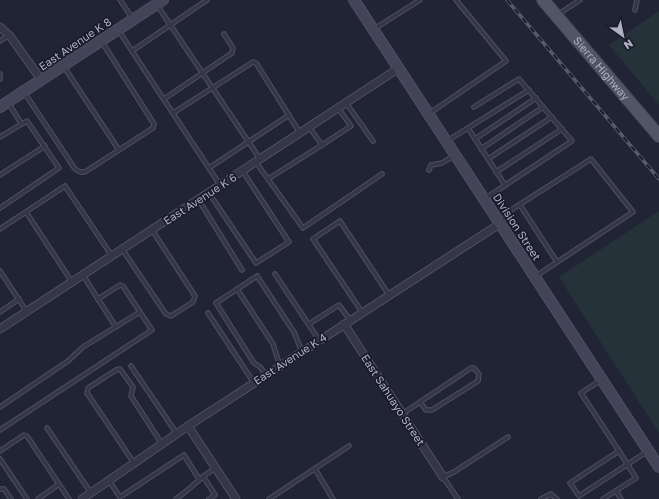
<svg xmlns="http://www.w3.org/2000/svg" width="659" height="499" font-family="'Golos Text',sans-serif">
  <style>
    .green { fill: #263239 }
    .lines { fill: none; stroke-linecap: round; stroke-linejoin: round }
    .lane-casing { stroke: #4f5161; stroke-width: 5.5 }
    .street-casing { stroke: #4f5161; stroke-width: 9 }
    .secondary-casing { stroke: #4f5161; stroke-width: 12 }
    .primary-casing { stroke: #3e404f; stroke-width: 14 }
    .lane { stroke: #353646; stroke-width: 3.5 }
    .street { stroke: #353646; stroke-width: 7 }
    .secondary { stroke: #434458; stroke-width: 10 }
    .primary { stroke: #525566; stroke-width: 12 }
    .rail-casing { stroke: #57596d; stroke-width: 3.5 }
    .rail { stroke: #1a1c2a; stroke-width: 2; stroke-dasharray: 6; stroke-linecap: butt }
    .labels { text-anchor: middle; stroke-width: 3.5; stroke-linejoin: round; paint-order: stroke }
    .street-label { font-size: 11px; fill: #afb0c3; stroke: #1a1c2a }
  </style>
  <rect width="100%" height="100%" fill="#212435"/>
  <g class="green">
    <path d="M659,11V105L609,45Z"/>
    <path d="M659,211V433L559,277Z"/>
  </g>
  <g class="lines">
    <defs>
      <g id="lane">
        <path d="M120,0L133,19"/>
        <path d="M157,5L260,159"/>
        <path d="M635,10L637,0"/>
        <path d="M557,15L580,0"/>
        <path d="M374,29L420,0"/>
        <path d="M119,31L132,51L207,0"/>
        <path d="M0,41L9,35"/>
        <path d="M132,51L220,185"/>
        <path d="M64,67L119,150"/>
        <path d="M0,74V79"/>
        <path d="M24,92L75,169L80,172H85L153,128L154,124L102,42"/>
        <path d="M164,99L232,53L233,48L224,34"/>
        <path d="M346,103L373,141"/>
        <path d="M9,104L21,123"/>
        <path d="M474,107L519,79L572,141L486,198"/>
        <path d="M173,113L253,62L256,63L300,133"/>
        <path d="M430,113L506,61L456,0"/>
        <path d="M309,127L322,145L351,126L338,108"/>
        <path d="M468,128L505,185"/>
        <path d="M0,137L27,121L59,168L0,208"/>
        <path d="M475,139L536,98"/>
        <path d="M447,141L529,90"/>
        <path d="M481,149L543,107"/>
        <path d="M488,159L552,117"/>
        <path d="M256,162L268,179L322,145"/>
        <path d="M209,168L289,115"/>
        <path d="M429,170L431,165L442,163L455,155"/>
        <path d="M496,172L562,129"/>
        <path d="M0,175L45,146"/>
        <path d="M268,179L303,228L382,174"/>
        <path d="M209,193L256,263L289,242L242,170"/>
        <path d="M198,199L242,270"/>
        <path d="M520,205L557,262"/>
        <path d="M26,212L72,282"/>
        <path d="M501,223L508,212L591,159L633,212L536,276"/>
        <path d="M0,229L65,186L112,256"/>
        <path d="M122,249L166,314L171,316L193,302L195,296L152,230"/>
        <path d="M0,271L27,312"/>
        <path d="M275,274L319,340"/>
        <path d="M83,275L98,299"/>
        <path d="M237,289L273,344L280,366"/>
        <path d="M0,312L19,299"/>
        <path d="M362,312L313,239L340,221L389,295"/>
        <path d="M208,313L254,383"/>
        <path d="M309,324L339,305L350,320"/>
        <path d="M116,327L98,299L120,285L123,286L140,312"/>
        <path d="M131,366L177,434"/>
        <path d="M266,375L260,367L254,363L216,303L257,276L294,332L302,352"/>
        <path d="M601,380L581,393L619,451L570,483L579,496L648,451"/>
        <path d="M0,407L68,361L83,347L140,312L152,330L0,430"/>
        <path d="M402,414L471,368H474L479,374L478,381L432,410H426L420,402"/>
        <path d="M47,428L91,493"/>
        <path d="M0,451L24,435L27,436L69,499"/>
        <path d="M0,459L27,499"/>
        <path d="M134,463L87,393L88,388L116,370L120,369L133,387L131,396L162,444"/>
        <path d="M315,469L333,499"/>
        <path d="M203,476L215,495L209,499"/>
        <path d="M109,481L120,497L184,455L199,479"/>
        <path d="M0,489H4L11,499"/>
        <path d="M616,491L621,499"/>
        <path d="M38,499L59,484"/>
        <path d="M176,499C190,489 201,477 215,468"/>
        <path d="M269,499L349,446"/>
        <path d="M458,499L443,477L454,472L508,437"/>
        <path d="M541,499L551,494L557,499"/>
        <path d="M603,499L636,478L619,451"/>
      </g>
      <g id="street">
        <path d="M0,27L10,36L42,81"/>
        <path d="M344,324L443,477"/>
        <path d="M0,329L399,68"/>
        <path d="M188,426L236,499"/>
        <path d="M82,499L188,426L501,223"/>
      </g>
      <g id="secondary">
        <path d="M354,0L659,467"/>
        <path d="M0,107L163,0"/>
      </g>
      <g id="primary">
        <path id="s1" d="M543,0L659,136"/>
      </g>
    </defs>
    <use href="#lane" class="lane-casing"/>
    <use href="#street" class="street-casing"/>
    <use href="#secondary" class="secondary-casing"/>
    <use href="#primary" class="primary-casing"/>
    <use href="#lane" class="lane"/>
    <use href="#street" class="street"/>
    <use href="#secondary" class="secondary"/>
    <use href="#primary" class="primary"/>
    <defs>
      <path id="rail" d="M507,0L659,179"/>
    </defs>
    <use href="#rail" class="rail-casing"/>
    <use href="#rail" class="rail"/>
  </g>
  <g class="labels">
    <g class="street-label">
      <text transform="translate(75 44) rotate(-34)" y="4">East Avenue K 8</text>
      <text dy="4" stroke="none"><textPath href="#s1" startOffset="90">Sierra Highway</textPath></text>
      <text transform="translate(200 199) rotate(-33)" y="4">East Avenue K 6</text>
      <text transform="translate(517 227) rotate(57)" y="4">Division Street</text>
      <text transform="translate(290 359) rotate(-33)" y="4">East Avenue K 4</text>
      <text transform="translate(393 400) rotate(57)" y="4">East Sahuayo Street</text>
    </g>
  </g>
  <g transform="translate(623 36) rotate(147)" stroke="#1a1c2a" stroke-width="3" paint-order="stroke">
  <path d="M0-3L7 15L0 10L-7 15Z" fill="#afb0c3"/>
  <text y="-6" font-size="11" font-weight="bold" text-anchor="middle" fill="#afb0c3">N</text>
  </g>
</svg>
